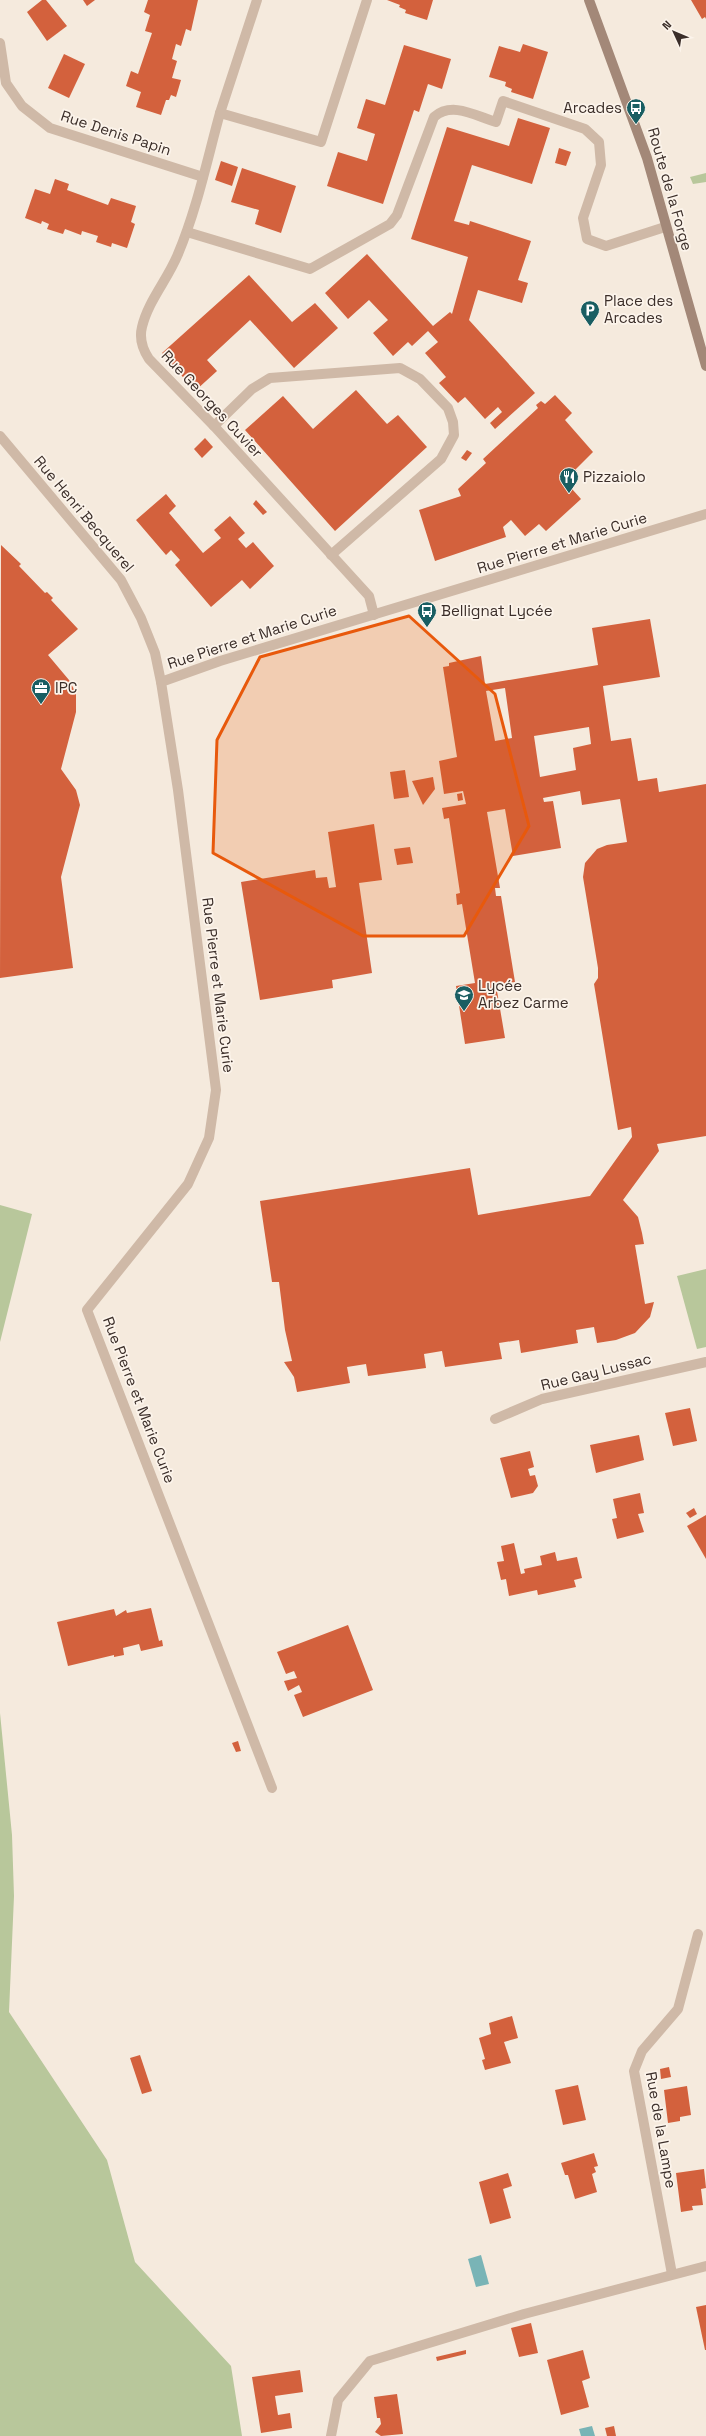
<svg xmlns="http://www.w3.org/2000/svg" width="706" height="2436" font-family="'Space Grotesk',sans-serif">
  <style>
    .green { fill: #b8c79b }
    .water { fill: #79b4b6 }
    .building { fill: #d3613d; fill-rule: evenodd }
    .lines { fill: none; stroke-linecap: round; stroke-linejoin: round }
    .minor { stroke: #cfb9a7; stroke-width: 10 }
    .secondary { stroke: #a38878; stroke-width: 10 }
    .marked { fill: #e8590c; fill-opacity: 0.2; stroke: #e8590c; stroke-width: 3; stroke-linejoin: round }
    .labels { text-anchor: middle; stroke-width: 3.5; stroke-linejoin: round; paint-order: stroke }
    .poi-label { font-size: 15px; fill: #3b2e29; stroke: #fcf4eb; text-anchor: start }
    .street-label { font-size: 15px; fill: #3b2e29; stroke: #fcf4eb }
  </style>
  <rect width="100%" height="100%" fill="#f5eadd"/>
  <g class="green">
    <path d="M706,173V182L693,184L690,177Z"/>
    <path d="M0,1205L32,1214L0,1342Z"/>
    <path d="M706,1269V1347L697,1349L677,1276Z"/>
    <path d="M0,1713L12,1835L14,1896L9,2012L107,2160L135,2262L231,2366L242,2436H0Z"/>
  </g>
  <g class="water">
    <path d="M481,2255L489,2284L476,2287L468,2259Z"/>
    <path d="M592,2426L595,2436H581L579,2429Z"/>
  </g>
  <g class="building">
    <path d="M42,0H46L67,26L47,41L27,12Z"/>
    <path d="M83,0H95L87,6Z"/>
    <path d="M148,0H198L191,31L186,29L181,46L176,44L172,59L177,61L172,78L181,80L176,97L171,95L169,100H166L161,115L136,107L141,92L126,86L131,71L138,74L152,33L145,31L150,15L144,12Z"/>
    <path d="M387,0H433L427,20L405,13L406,10L399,7L400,5Z"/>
    <path d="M691,0H706V19L705,17L702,19Z"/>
    <path d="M523,44L548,52L533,99L511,92L512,89L505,86L506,82L489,77L499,46L520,52Z"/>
    <path d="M404,45L451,59L442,89L428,84L419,112L414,110L383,204L327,186L338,152L367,161L375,134L357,128L366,99L385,105Z"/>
    <path d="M64,54L85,64L69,98L48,88Z"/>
    <path d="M518,118L550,128L532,184L472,165L454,221L469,225L470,221L531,241L518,280L528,283L522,303L478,290L469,320L535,393L495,429L490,423L502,412L498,407L485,419L465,397L458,403L439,383L446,377L425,353L438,342L428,331L412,346L408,342L393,356L373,333L388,320L369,300L348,319L325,293L367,254L433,326L450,312L452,314L468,257L411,239L447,127L509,146Z"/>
    <path d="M559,148L571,152L566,166L555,163Z"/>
    <path d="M221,161L238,167L232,186L215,180Z"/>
    <path d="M242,168L296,186L281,233L255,224L259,210L231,202Z"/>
    <path d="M55,179L69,184L67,190L108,205L111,198L136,206L131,222L135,224L127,248L112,243L111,247L96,242L98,236L82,231L81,235L65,229L63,234L47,229L49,224L42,221L41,224L25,218L35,189L50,194Z"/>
    <path d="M249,275L292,322L315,303L338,328L294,368L250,320L207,360L217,371L195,391L162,353Z"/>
    <path d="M356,390L387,424L398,415L427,447L335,531L245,430L283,396L313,429Z"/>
    <path d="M555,395L572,413L565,420L593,452L575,470L577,471L564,480L581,499L546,531L539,524L525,536L511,520L503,527L506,537L435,561L419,510L461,496L458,489L486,463L483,459L538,408L536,405L541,401L545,404Z"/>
    <path d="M205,438L213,447L202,458L194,449Z"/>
    <path d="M467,450L472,453L466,461L461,458Z"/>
    <path d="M166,494L176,506L169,513L203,553L221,538L214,530L230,516L245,533L238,539L246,548L253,542L274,566L250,589L242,580L211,607L175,565L180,560L171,550L166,555L136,520Z"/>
    <path d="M256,500L267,512L263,515L253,504Z"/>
    <path d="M1,545L21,564L19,566L45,593L47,592L53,598L51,600L78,629L48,655L69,680L76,693V712L61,769L76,790L80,805L61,877L73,968L0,978Z"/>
    <path d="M650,619L660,677L603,686L611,741L631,738L638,781L657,778L659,792L706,784V1136L657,1144L659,1151L623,1200L638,1217L642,1233L644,1244L635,1245L645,1304L654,1302L650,1317L635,1333L616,1340L597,1343L594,1327L576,1330L578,1343L521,1353L519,1340L499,1343L502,1359L445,1367L442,1351L424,1354L426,1368L368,1376L366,1364L347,1367L350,1383L297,1392L294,1377L284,1362L292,1361L285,1330L279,1282H272L260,1201L470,1168L478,1215L590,1196L632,1137L631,1127L618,1130L594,984L598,978V968L583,877L585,863L597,849L607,845L627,842L620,799L582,805L580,791L543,798L544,802L553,801L561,848L513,856L505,809L487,812L500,888H495L496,896H501L515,982L496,985L505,1038L465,1044L456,986L475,983L462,904L457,905L456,894L460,893L449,818L444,819L442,808L466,804L463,791L444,794L439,761L457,757L443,667L449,666V663L481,656L485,684L598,665L592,628ZM505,688L512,738L495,741L486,691ZM589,727L591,744L573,748L576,770L540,777L534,736Z"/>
    <path d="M405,770L409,797L394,799L390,772Z"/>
    <path d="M433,777L435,789L423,805L412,781Z"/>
    <path d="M462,793L463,800L458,801L457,794Z"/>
    <path d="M374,824L382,880L359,883L372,973L332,980L333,988L260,1000L241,882L315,870L316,878L327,877L329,888L336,887L328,832Z"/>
    <path d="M410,847L413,863L397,865L394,849Z"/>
    <path d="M690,1408L697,1441L673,1446L665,1413Z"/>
    <path d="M639,1435L644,1460L596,1473L590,1445Z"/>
    <path d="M530,1451L534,1467L528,1469L530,1476L535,1475L538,1486L533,1493L511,1498L500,1458Z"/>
    <path d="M640,1493L644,1513L638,1514L644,1532L617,1539L612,1519L617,1518L613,1499Z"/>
    <path d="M694,1508L697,1514L690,1518L686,1513Z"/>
    <path d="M706,1515V1559L687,1526Z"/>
    <path d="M514,1543L521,1574L525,1573L524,1569L542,1565L540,1556L555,1552L557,1561L577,1557L582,1578L574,1580L576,1587L538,1595L537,1590L509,1596L506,1579L501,1580L497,1562L504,1561L501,1546Z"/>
    <path d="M151,1608L159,1641L162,1640L163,1646L141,1651L139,1644L123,1648L124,1655L114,1657V1655L68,1666L57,1622L114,1609L116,1616L126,1610L127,1613Z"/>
    <path d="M348,1625L373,1690L303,1717L294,1695L302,1692L299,1685L288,1691L284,1681L297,1678L294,1671L286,1674L277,1652Z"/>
    <path d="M238,1741L241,1751L236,1752L232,1743Z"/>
    <path d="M512,2016L518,2038L504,2042L511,2063L485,2070L482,2060L485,2059L479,2038L491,2034L489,2023Z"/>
    <path d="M140,2055L152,2091L142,2094L130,2058Z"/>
    <path d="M669,2067L671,2077L661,2079L660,2069Z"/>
    <path d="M578,2085L586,2120L563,2125L555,2090Z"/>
    <path d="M687,2086L691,2115L680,2117V2121L668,2123L664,2090Z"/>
    <path d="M594,2153L598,2166L594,2167L596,2172L592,2174L597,2192L575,2199L568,2175H565L561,2163Z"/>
    <path d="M704,2169L706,2188L701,2189L703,2205L692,2206L693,2210L681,2212L676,2173Z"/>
    <path d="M508,2173L512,2186L503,2189L511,2218L490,2224L479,2182Z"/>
    <path d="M706,2305V2350H705L696,2307Z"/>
    <path d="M531,2323L538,2353L519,2357L511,2328Z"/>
    <path d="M466,2350V2354L437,2361L436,2357Z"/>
    <path d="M583,2350L590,2378L582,2381L589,2407L561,2415L547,2360Z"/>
    <path d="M300,2370L303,2392L275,2396L278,2415L290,2413L292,2428L261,2433L252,2377Z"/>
    <path d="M397,2394L403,2434L381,2436L375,2432L381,2424L380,2418H377L374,2397Z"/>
    <path d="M614,2426L616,2436H607L605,2428Z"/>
  </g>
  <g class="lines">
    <g class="minor">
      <path d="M257,0L220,113L321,142L367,0"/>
      <path d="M0,43L6,83L22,106L50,128L203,177"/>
      <path d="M220,113C207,160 197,209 178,254C168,279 148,301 142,327C139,339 143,350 149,359L214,426L369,596L374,615"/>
      <path d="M187,232L310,269L390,224L397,215L434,117C452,101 476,116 496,122L503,101L585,129L599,142L601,165L583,218L587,239L606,246L665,227"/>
      <path d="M214,426L252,389L270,378L400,368L420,379L448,408L453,422L454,435L441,459L331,555"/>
      <path d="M0,436L121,580L141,618L155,653L161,682"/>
      <path d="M495,1419L542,1399L706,1362"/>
      <path d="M272,1788L87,1310L188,1184L209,1138L216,1090L178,790L161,682L220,661L706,514"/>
      <path d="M672,2274L634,2071L642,2051L678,2009L698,1934"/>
      <path d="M331,2436L338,2400L370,2361L524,2314L706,2266"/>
    </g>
    <path class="secondary" d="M589,0L647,158L706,366"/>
  </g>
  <path class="marked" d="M409,616L495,694L529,826L464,936H363L213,853L217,740L260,657Z"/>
  <defs>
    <symbol id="bus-pin" viewBox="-11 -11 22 30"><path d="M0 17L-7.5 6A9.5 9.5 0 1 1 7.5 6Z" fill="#195e62" stroke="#fcf4eb"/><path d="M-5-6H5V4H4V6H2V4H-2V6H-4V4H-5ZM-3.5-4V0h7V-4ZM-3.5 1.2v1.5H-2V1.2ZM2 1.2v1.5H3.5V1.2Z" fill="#fff"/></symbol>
    <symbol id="parking-pin" viewBox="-11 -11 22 30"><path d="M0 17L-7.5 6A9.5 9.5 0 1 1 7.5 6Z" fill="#195e62" stroke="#fcf4eb"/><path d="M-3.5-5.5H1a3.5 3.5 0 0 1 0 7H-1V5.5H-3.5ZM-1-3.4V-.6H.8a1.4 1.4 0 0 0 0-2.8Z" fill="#fff"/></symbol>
    <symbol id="restaurant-pin" viewBox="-11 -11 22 30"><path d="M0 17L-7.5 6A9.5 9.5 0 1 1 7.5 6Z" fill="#195e62" stroke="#fcf4eb"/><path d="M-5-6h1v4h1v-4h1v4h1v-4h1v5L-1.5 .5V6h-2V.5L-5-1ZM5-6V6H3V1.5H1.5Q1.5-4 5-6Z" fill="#fff"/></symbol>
    <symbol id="office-pin" viewBox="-11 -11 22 30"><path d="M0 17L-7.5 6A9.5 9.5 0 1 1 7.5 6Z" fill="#195e62" stroke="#fcf4eb"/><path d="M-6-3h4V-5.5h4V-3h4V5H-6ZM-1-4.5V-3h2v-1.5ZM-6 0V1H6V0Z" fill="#fff"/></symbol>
    <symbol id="school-pin" viewBox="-11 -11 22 30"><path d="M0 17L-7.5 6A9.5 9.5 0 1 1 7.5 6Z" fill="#195e62" stroke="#fcf4eb"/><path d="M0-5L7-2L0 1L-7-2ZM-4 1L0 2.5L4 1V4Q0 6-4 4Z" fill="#fff"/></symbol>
  </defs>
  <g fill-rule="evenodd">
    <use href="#bus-pin" x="625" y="97" width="22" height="30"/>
    <use href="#parking-pin" x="579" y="299" width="22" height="30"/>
    <use href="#restaurant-pin" x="558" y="466" width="22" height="30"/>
    <use href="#bus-pin" x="416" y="600" width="22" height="30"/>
    <use href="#office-pin" x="30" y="677" width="22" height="30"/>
    <use href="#school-pin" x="453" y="984" width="22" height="30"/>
  </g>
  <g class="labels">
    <g class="poi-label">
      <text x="622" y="113" text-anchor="end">Arcades</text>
      <text x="604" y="306">Place des<tspan x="604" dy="17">Arcades</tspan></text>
      <text x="583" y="482">Pizzaiolo</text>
      <text x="441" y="616">Bellignat Lycée</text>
      <text x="55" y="693">IPC</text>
      <text x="478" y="991">Lycée<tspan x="478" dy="17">Arbez Carme</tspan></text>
    </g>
    <g class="street-label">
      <text transform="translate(116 133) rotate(18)" y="5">Rue Denis Papin</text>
      <text transform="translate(670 189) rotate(74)" y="5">Route de la Forge</text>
      <text transform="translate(212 404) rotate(47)" y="5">Rue Georges Cuvier</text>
      <text transform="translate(84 514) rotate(50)" y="5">Rue Henri Becquerel</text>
      <text transform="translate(562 543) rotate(-17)" y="5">Rue Pierre et Marie Curie</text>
      <text transform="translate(252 637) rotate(-18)" y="5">Rue Pierre et Marie Curie</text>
      <text transform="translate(218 985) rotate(83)" y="5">Rue Pierre et Marie Curie</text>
      <text transform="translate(596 1372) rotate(-14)" y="5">Rue Gay Lussac</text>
      <text transform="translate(139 1400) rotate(69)" y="5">Rue Pierre et Marie Curie</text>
      <text transform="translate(661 2130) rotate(80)" y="5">Rue de la Lampe</text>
    </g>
  </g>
  <g transform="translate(674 32) rotate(314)" stroke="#fcf4eb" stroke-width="3" paint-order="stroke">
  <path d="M0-3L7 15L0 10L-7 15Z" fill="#3b2e29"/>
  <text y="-6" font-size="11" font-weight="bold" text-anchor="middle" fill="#3b2e29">N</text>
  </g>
</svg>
